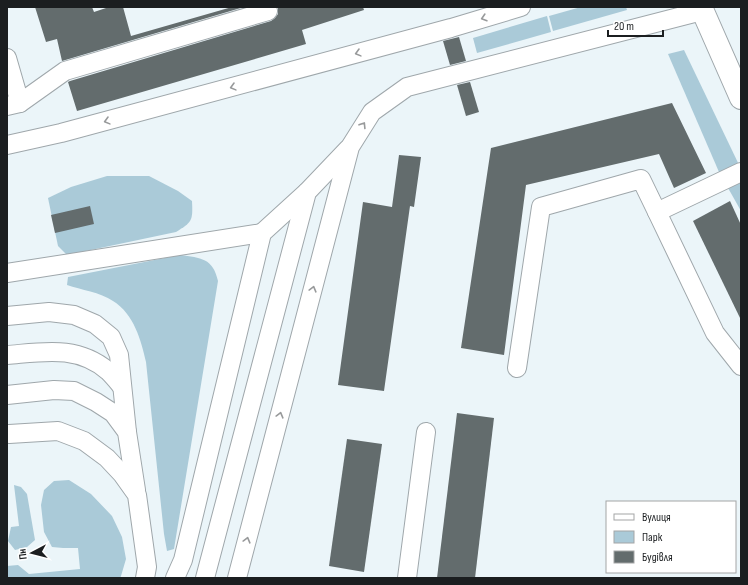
<svg xmlns="http://www.w3.org/2000/svg" width="748" height="585" font-family="'Sofia Sans Condensed',sans-serif">
  <style>
    .green { fill: #aacad8 }
    .building { fill: #636c6d }
    .lines { fill: none; stroke-linecap: round; stroke-linejoin: round }
    .minor-casing { stroke: #9fa7ab; stroke-width: 20 }
    .major-casing { stroke: #9fa7ab; stroke-width: 24 }
    .minor { stroke: #fff; stroke-width: 18 }
    .major { stroke: #fff; stroke-width: 22 }
    .oneway { stroke: #989a9b }
  </style>
  <rect width="100%" height="100%" fill="#ebf5f9"/>
  <g class="green">
    <path d="M581,7H626L627,10L553,31L549,16Z"/>
    <path d="M547,16L551,32L477,53L473,38Z"/>
    <path d="M684,50L741,169V211L719,172L668,54Z"/>
    <path d="M107,176H149L178,191L192,201C193,221 192,222 176,232L67,255L58,246L48,198L71,187Z"/>
    <path d="M180,255C201,258 213,258 218,281L174,549L167,551L164,534L146,362C141,340 134,314 113,301C100,292 81,290 67,285L68,277Z"/>
    <path d="M69,480L91,494L112,516L122,537L126,559L121,576L120,578H7V566L18,565L29,574L80,569L78,548H63L52,547L44,532L41,505L44,490L54,481Z"/>
    <path d="M14,485L21,487L27,494L35,540L27,547L15,550L8,541L11,527L19,526Z"/>
  </g>
  <g class="building">
    <path d="M35,7H92L94,12L109,7H123L131,36L232,7H244L62,61L57,39L46,42Z"/>
    <path d="M278,7H363L364,10L302,30L306,44L77,111L68,82L70,81L271,21L275,18L278,14Z"/>
    <path d="M459,37L466,61L450,65L443,41Z"/>
    <path d="M470,82L479,112L466,116L457,85Z"/>
    <path d="M672,103L706,173L674,188L659,154L526,185L504,355L461,348L491,148Z"/>
    <path d="M399,155L421,157L414,207L410,206L384,391L338,385L363,202L392,207Z"/>
    <path d="M730,201L741,225V320L693,221Z"/>
    <path d="M90,206L94,224L55,233L51,215Z"/>
    <path d="M457,413L494,418L475,578H437Z"/>
    <path d="M347,439L382,444L364,572L329,566Z"/>
  </g>
  <g class="lines">
    <defs>
      <g id="minor">
        <path d="M7,58L20,103"/>
        <path d="M7,106L20,103L65,71L268,11"/>
        <path d="M7,145L61,133L451,28L521,7"/>
        <path d="M741,172L657,212L715,333L741,366"/>
        <path d="M7,273L262,233"/>
        <path d="M7,316L49,312L74,315L95,324L111,337L119,355L127,432"/>
        <path d="M7,355C44,352 77,345 108,371C113,376 118,382 122,387"/>
        <path d="M517,368L541,207L641,179L657,212"/>
        <path d="M7,395L54,390L74,391L96,402L113,413L127,432L136,490"/>
        <path d="M9,434L58,431L84,441L107,458L122,474L137,495L147,567L145,578"/>
        <path d="M175,578L183,560L262,233L307,192"/>
        <path d="M205,578L307,192L348,149"/>
        <path d="M237,578L350,147L372,112L407,87L702,11"/>
        <path d="M407,578L426,432"/>
      </g>
      <path id="major" d="M701,7L741,98"/>
    </defs>
    <use href="#minor" class="minor-casing"/>
    <use href="#major" class="major-casing"/>
    <use href="#minor" class="minor"/>
    <use href="#major" class="major"/>
  </g>
  <defs><path id="oneway-chevron" d="M-2-3.5L2.5 0L-2 3.5" fill="none" stroke-width="1.6" stroke-linecap="round" stroke-linejoin="round"/></defs>
  <g class="oneway">
    <use href="#oneway-chevron" transform="translate(484 18) rotate(163)"/>
    <use href="#oneway-chevron" transform="translate(358 53) rotate(165)"/>
    <use href="#oneway-chevron" transform="translate(233 87) rotate(165)"/>
    <use href="#oneway-chevron" transform="translate(107 121) rotate(165)"/>
    <use href="#oneway-chevron" transform="translate(363 125) rotate(-58)"/>
    <use href="#oneway-chevron" transform="translate(313 289) rotate(-75)"/>
    <use href="#oneway-chevron" transform="translate(280 415) rotate(-75)"/>
    <use href="#oneway-chevron" transform="translate(247 540) rotate(-75)"/>
  </g>
  <rect width="748" height="585" fill="none" stroke="#1b1e20" stroke-width="16"/>
  <rect x="606" y="501" width="130" height="72" fill="#ffffff" stroke="#a4a5a6"/>
  <rect x="614" y="514" width="20" height="6" fill="#ffffff" stroke="#a4a5a6"/>
  <text x="642" y="521" font-size="12" fill="#1b1e20">Вулиця</text>
  <rect x="614" y="531" width="20" height="12" fill="#aacad8" stroke="#a4a5a6"/>
  <text x="642" y="541" font-size="12" fill="#1b1e20">Парк</text>
  <rect x="614" y="551" width="20" height="12" fill="#636c6d" stroke="#a4a5a6"/>
  <text x="642" y="561" font-size="12" fill="#1b1e20">Будівля</text>
  <g transform="translate(32 553) rotate(263)" stroke="#ffffff" stroke-width="3" paint-order="stroke">
  <path d="M0-3L7 15L0 10L-7 15Z" fill="#1b1e20"/>
  <text y="-6" font-size="11" font-weight="bold" text-anchor="middle" fill="#1b1e20">Пн</text>
  </g>
  <path d="M608 30v6h55v-6" fill="none" stroke="#1b1e20" stroke-width="2"/>
  <text x="614" y="30" font-size="12" fill="#1b1e20" stroke="#ffffff" stroke-width="3" paint-order="stroke">20 m</text>
</svg>
